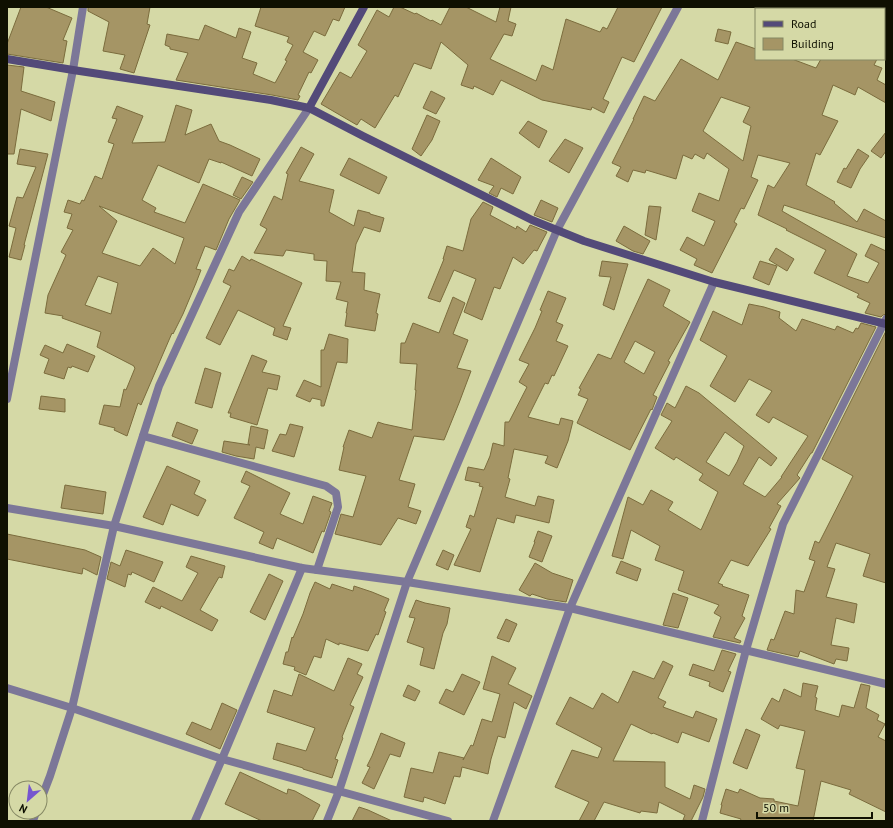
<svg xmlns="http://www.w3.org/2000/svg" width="893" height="828" font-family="'PT Sans',sans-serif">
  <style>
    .building { fill: #a59565; stroke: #7b6c3d; fill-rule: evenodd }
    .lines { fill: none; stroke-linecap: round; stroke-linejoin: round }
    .street { stroke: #7c7798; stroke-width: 8 }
    .secondary { stroke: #534a79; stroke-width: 8 }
  </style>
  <rect width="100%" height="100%" fill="#d5d9a6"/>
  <g class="building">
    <path d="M21,7H46L72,18L63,40L67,41L63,63L7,54V44Z"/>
    <path d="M88,7H150L147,24L150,25L134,73L120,69L125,55L103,51L109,22L88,11Z"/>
    <path d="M261,7H345L339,21L333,19L325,36L314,31L303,52L318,60L311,73L309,72L298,95L300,96L298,100L272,95L176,80L188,53L170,49V47L165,45L167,34L199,40L205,25L236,38L239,28L251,32L242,58L257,63L253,74L275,83L287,61L285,60L293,45L287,42L289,37L255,26Z"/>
    <path d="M394,7H400L415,14L416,13L431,21L432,20L441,25L450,7H466L496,22L500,7H511L508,21L516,24L512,36L504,34L490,59L536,81L542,65L553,70L566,19L600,32L603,27L607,29L618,7H662L634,62L622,57L603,99L609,102L604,113L592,107L591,110L542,100L501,80L493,95L474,86L473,89L461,85L468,65L441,42L431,69L414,63L398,97L395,95L375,128L361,119L357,125L321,104L340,72L351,78L367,51L358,45L377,10L389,17Z"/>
    <path d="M718,29L731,32L728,44L715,41Z"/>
    <path d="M736,42L756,49V59H792L816,68L821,59H877L874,65L882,68L877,80L886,85V103L858,87L855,95L833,85L822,115L838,121L820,155L816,153L806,185L835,202L834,203L857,222L864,209L886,221V238L784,205L782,211L857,254L847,276L868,283L879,263L865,256L871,244L886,251V314L883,315L881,317L865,313L870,303L857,297L859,294L814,273L826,250L786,230L787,229L758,215L768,185L774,188L790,163L758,155L751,177L758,180L744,209L741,208L734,222L737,224L712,273L694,265L697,259L680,250L687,237L704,246L715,221L692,211L699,193L719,201L729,169L707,153L704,159L695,154L692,159L683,155L676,179L646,170L645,173L633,170L628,182L616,176L621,167L612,163L634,119H633L644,96L655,101L681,59L718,80ZM721,97L750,107L743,122L751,126L743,161L703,131Z"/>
    <path d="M7,65L24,67L21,91L55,102L51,121L21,109L14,154H7Z"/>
    <path d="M431,91L445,98L436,114L423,108Z"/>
    <path d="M176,105L192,110L185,135L211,124L219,141L230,145L260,159L252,176L221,162V163L209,159L199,183L158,165L142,200L156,208L154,212L185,223L203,184L240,200L229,219L216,250L205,246L196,269L201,270L196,283L183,314L173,334L172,333L141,405L138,403L127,436L114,430L115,428L99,424L104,405L120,407L124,389L126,390L135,368L134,367V366L97,347L101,332L62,318L63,316L45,313L48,295L66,255L61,252L73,230L67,228L72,214L64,212L68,200L80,204L82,200L84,201L95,176L102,179L114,144L108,142L117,119L112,118L117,106L143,116L132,143L165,142ZM99,206L184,238L175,264L153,248L140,266L102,253L117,221ZM98,276L118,283L111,314L85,305Z"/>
    <path d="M427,115L440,121L432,140L421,156L412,149Z"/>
    <path d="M528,121L547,131L539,148L519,133Z"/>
    <path d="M886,132V151L881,158L871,151Z"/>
    <path d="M565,139L583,148L569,173L549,161Z"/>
    <path d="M301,147L314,154L299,181L334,190L329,212L354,226L358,210L370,213V214L384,218L380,232L364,227L356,244L352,272L365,273L364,290L380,294L376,313L378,314L375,331L345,326L347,313H346L348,302L336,299L341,282L326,281L327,261L314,260V254L286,250L283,256L254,253L267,229L260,225L274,196L282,200L288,174L286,173Z"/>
    <path d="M20,149L48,154L24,245H25L21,260L9,257L16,228L9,226L17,197L23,198L36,167L17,164Z"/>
    <path d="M858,149L869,156L860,169L851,188L837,182L844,168L846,169Z"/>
    <path d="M349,158L387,177L379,194L340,175Z"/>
    <path d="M491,158L521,177L513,194L501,188L497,197L489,193L494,186L478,180Z"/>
    <path d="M242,177L253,182L241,199L233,195Z"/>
    <path d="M541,200L558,208L552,222L534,215Z"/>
    <path d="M483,202L493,207L490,215L516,229L517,226L526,232L530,225L547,232L537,251L534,250L523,264L513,257L500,289L494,287L482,320L464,312L476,279L454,270L440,302L428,298L444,259H443L447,246L463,251L471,219Z"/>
    <path d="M649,206L661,207L656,240L645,235Z"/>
    <path d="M624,226L650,241L643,254L633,251L616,241Z"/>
    <path d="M776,248L794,259L787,271L769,260Z"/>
    <path d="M242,256L250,261L251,259L302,283L283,326L291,328L287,340L273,335L275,328L238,310L220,345L206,338L231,286L223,282L229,269L234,271Z"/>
    <path d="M602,261L628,264L614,310L603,305L611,277L599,276Z"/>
    <path d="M760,261L777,266L769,285L753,278Z"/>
    <path d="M648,279L670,290L663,306L690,322L668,361L670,362L653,395L657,397L652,410L651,409L630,450L577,423L588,399L578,395L581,389L579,388L598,354L611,359ZM635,341L655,352L644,374L624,362Z"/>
    <path d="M548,291L566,298L556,322L563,325L556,341L568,346L554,376L552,375L548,384L545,383L528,417L559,425L561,418L573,421L568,441L557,468L545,463L548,456L514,449L508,478L510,479L505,497L535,506L538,496L554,500L549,523L516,515L514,523L497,518L480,572L454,565L471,529L466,527L470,515L474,517L483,487L479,486L480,483L465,480L468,467L484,470L490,456L493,443L504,446L505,422H509L527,387L519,382L529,364L519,360L535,328L542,311L540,310Z"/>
    <path d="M453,297L465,303L453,334L468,340L457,368L471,371L459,403L444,440L414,436L399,480L415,484L408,507L421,511L416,524L398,518L381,545L335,534L341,514L353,517L366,476L339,470L344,447H343L349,430L372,438L378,422L384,424L412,430L416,390H415L417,364L400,363L401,343H405L413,323L439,333Z"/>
    <path d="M749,304L764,307L780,312L779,318L796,331L802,319L835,330L837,326L853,333L856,328L858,329L861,323L876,327L812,453H811L797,475L800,478L777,504L781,506L769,528L771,529L748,566L731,560L718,583L723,585L722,586L749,595L742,616L745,618L734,638L741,641L740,643L713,637L721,617L714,613L719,605L678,590L684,571L655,560L660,546L631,530L623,559L612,556L628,497L643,505L651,490L673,502L668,510L701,530L718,492L699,480L703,474L676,457L674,460L655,448L672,421L661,415L667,403L675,408L686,386L699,393L777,458L771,466L759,457L743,484L765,497L782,477H781L808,436L773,417L769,423L756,415L772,391L749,379L735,402L710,386L727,356L700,340L713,311L742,325ZM725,432L744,446L737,462L729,476L706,462Z"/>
    <path d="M886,331V583L863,576L870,554L836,543L827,567L835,569L826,597L857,604L854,623L836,618L831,645L849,648L847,661L836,659L834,664L800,651L798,657L767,650L771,639L774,640L785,611L794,614L796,590L804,592L815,561L809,559L815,541L819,543L853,476L822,459Z"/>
    <path d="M329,334L348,339L347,363L337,362L324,406H321V400L312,398L310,402L296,396L304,380L321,387V350H324Z"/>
    <path d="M67,344L95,356L88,372L72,366L71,368L68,367L64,379L44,373L49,359L40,355L45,345L63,353Z"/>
    <path d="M252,355L267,361L262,372L280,376L277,390L268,388L257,425L230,417L231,413H228Z"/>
    <path d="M205,368L221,373L212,408L195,403Z"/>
    <path d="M41,396L65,399V412L39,409Z"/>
    <path d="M177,422L198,430L192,444L172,436Z"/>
    <path d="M290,424L303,427L294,457L272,451L280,434L286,435Z"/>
    <path d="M251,426L268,430L264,449L256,447L254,459L236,456L222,452L224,441L250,445L248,444Z"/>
    <path d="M167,466L200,481L194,494L206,500L198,516L171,504L163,525L143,517Z"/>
    <path d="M246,471L290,493L280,514L303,524L313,496L332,503L329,511L331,512L324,532L322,531L313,553L277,538L273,549L259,543L264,532L234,518L250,486L241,482Z"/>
    <path d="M65,485L106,492L103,514L61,508Z"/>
    <path d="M538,531L552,536L542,562L529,557L535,542H534Z"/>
    <path d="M7,534L85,550L101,557L97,575L83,568L82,574L7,559Z"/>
    <path d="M126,550L163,562L154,582L132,572L131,575L128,574L125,587L107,579L111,562L120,566Z"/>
    <path d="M443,550L454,555L448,570L436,565Z"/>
    <path d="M191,556L225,566L222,578L219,577L200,610L218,620L212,631L161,606L160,609L145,602L153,587L182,601L198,573L186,567Z"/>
    <path d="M621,561L641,569L637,581L616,573Z"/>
    <path d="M535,563L552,573L573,580L566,602L547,599L532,594L530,596L519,590Z"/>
    <path d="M269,574L283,581L265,620L250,612Z"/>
    <path d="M315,582L330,589L332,584L353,591L354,586L372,592L389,599L384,611L386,612L378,635L376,634L368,651L339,643V645L326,639L321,658L314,656L306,675L294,670L295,667L283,664L286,652H288L292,637L293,638L303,614L310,593Z"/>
    <path d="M673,593L688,598L678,628L663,625Z"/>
    <path d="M416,600L425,603L450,608L447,624L443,633L434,669L420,665L424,648L407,642L415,618L409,617Z"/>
    <path d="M506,619L517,624L509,642L497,638Z"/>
    <path d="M722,650L736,654L728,671L731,672L723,692L709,686L710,682L689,675L693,664L714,671Z"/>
    <path d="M492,656L516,668L508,684L532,696L526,709L514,702L505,738L498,736L491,759L488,774L462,767L460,777L454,776L445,804L424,797L423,802L404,797L411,768L433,773L439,752L464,758L463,760L471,745L473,746L482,719L492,722L500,694L483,689Z"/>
    <path d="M348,658L362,664L357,674L363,677L350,705L354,707L342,737L343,738L335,759L338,760L332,778L303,769V768L273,759L277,743L306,751L315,728L267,712L274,690L292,696L299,674L334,691Z"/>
    <path d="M663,661L673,666L658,698L666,702L663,707L693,718L696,711L717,719L709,742L682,732L678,743L653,733L652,734L631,724L613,761L665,762V787L690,799L694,785L705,789L703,797L691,821L683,820L685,815L659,802L657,813L641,811L640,813L604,802L594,821H579L589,802L555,787L572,750L598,758L602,748L556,724L570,697L593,709L602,693L618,703L633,671L654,679Z"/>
    <path d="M462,674L480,682L464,715L439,703L446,689L453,692Z"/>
    <path d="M803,683L818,686L815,697L817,698L815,710L839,717L842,705L854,708L861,684L870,686L866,708L879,715L877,720L885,724L878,737L886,741V812L849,794L851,790L821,781L813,821H740L741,819L720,813L722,805H721L726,789L738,793L740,789L760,798L774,799V801L798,806L805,770L796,768L805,731L780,725L778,729L761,719L772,698L779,702L784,689L801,697Z"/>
    <path d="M408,685L420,691L415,701L403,696Z"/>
    <path d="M222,703L237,710L220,749L186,734L192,722L211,730Z"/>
    <path d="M746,729L760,735L747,769L733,763Z"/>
    <path d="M381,733L405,743L400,757L390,754L374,789L362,783L370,767L367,766L372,756Z"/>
    <path d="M240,772L287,794L288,789L295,791L320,805L312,821H262L225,804Z"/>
    <path d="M359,807L368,810L392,821H352Z"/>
  </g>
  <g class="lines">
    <g class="street">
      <path d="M7,399L73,70L83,7"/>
      <path d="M143,436L326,486L336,493L338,507L317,570"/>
      <path d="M7,508L114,526L302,568L407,582L570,608L886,684"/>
      <path d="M7,688L72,708L222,759L448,821"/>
      <path d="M40,802L50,776L72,708L114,526L159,386L239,212L309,108"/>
      <path d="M33,821L36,812"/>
      <path d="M195,821L222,759L302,568"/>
      <path d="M327,821L339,791L407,582L557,230L678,7"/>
      <path d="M493,821L570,608L714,282"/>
      <path d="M702,821L746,650L783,524L886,319"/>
    </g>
    <g class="secondary">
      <path d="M7,59L73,70L271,100L309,108L363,136L532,220L584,241L714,282L886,324"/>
      <path d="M309,108L364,7"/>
    </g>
  </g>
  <rect width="893" height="828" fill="none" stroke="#0f1001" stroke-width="16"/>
  <rect x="755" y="8" width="130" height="52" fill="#d5d9a6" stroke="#868964"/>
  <rect x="763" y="21" width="20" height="6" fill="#534a79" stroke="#868964"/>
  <text x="791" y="28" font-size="12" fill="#0f1001">Road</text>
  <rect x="763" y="38" width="20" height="12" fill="#a59565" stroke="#868964"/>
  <text x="791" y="48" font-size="12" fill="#0f1001">Building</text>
  <g transform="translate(28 800) rotate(208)"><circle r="19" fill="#d5d9a6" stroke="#868964"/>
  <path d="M0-3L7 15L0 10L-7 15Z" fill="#7655cf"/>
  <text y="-6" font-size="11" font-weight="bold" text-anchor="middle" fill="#0f1001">N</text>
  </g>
  <path d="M757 812v6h115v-6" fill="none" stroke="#0f1001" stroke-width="2"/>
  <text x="763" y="812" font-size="12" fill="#0f1001" stroke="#d5d9a6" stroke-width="3" paint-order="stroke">50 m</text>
</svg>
